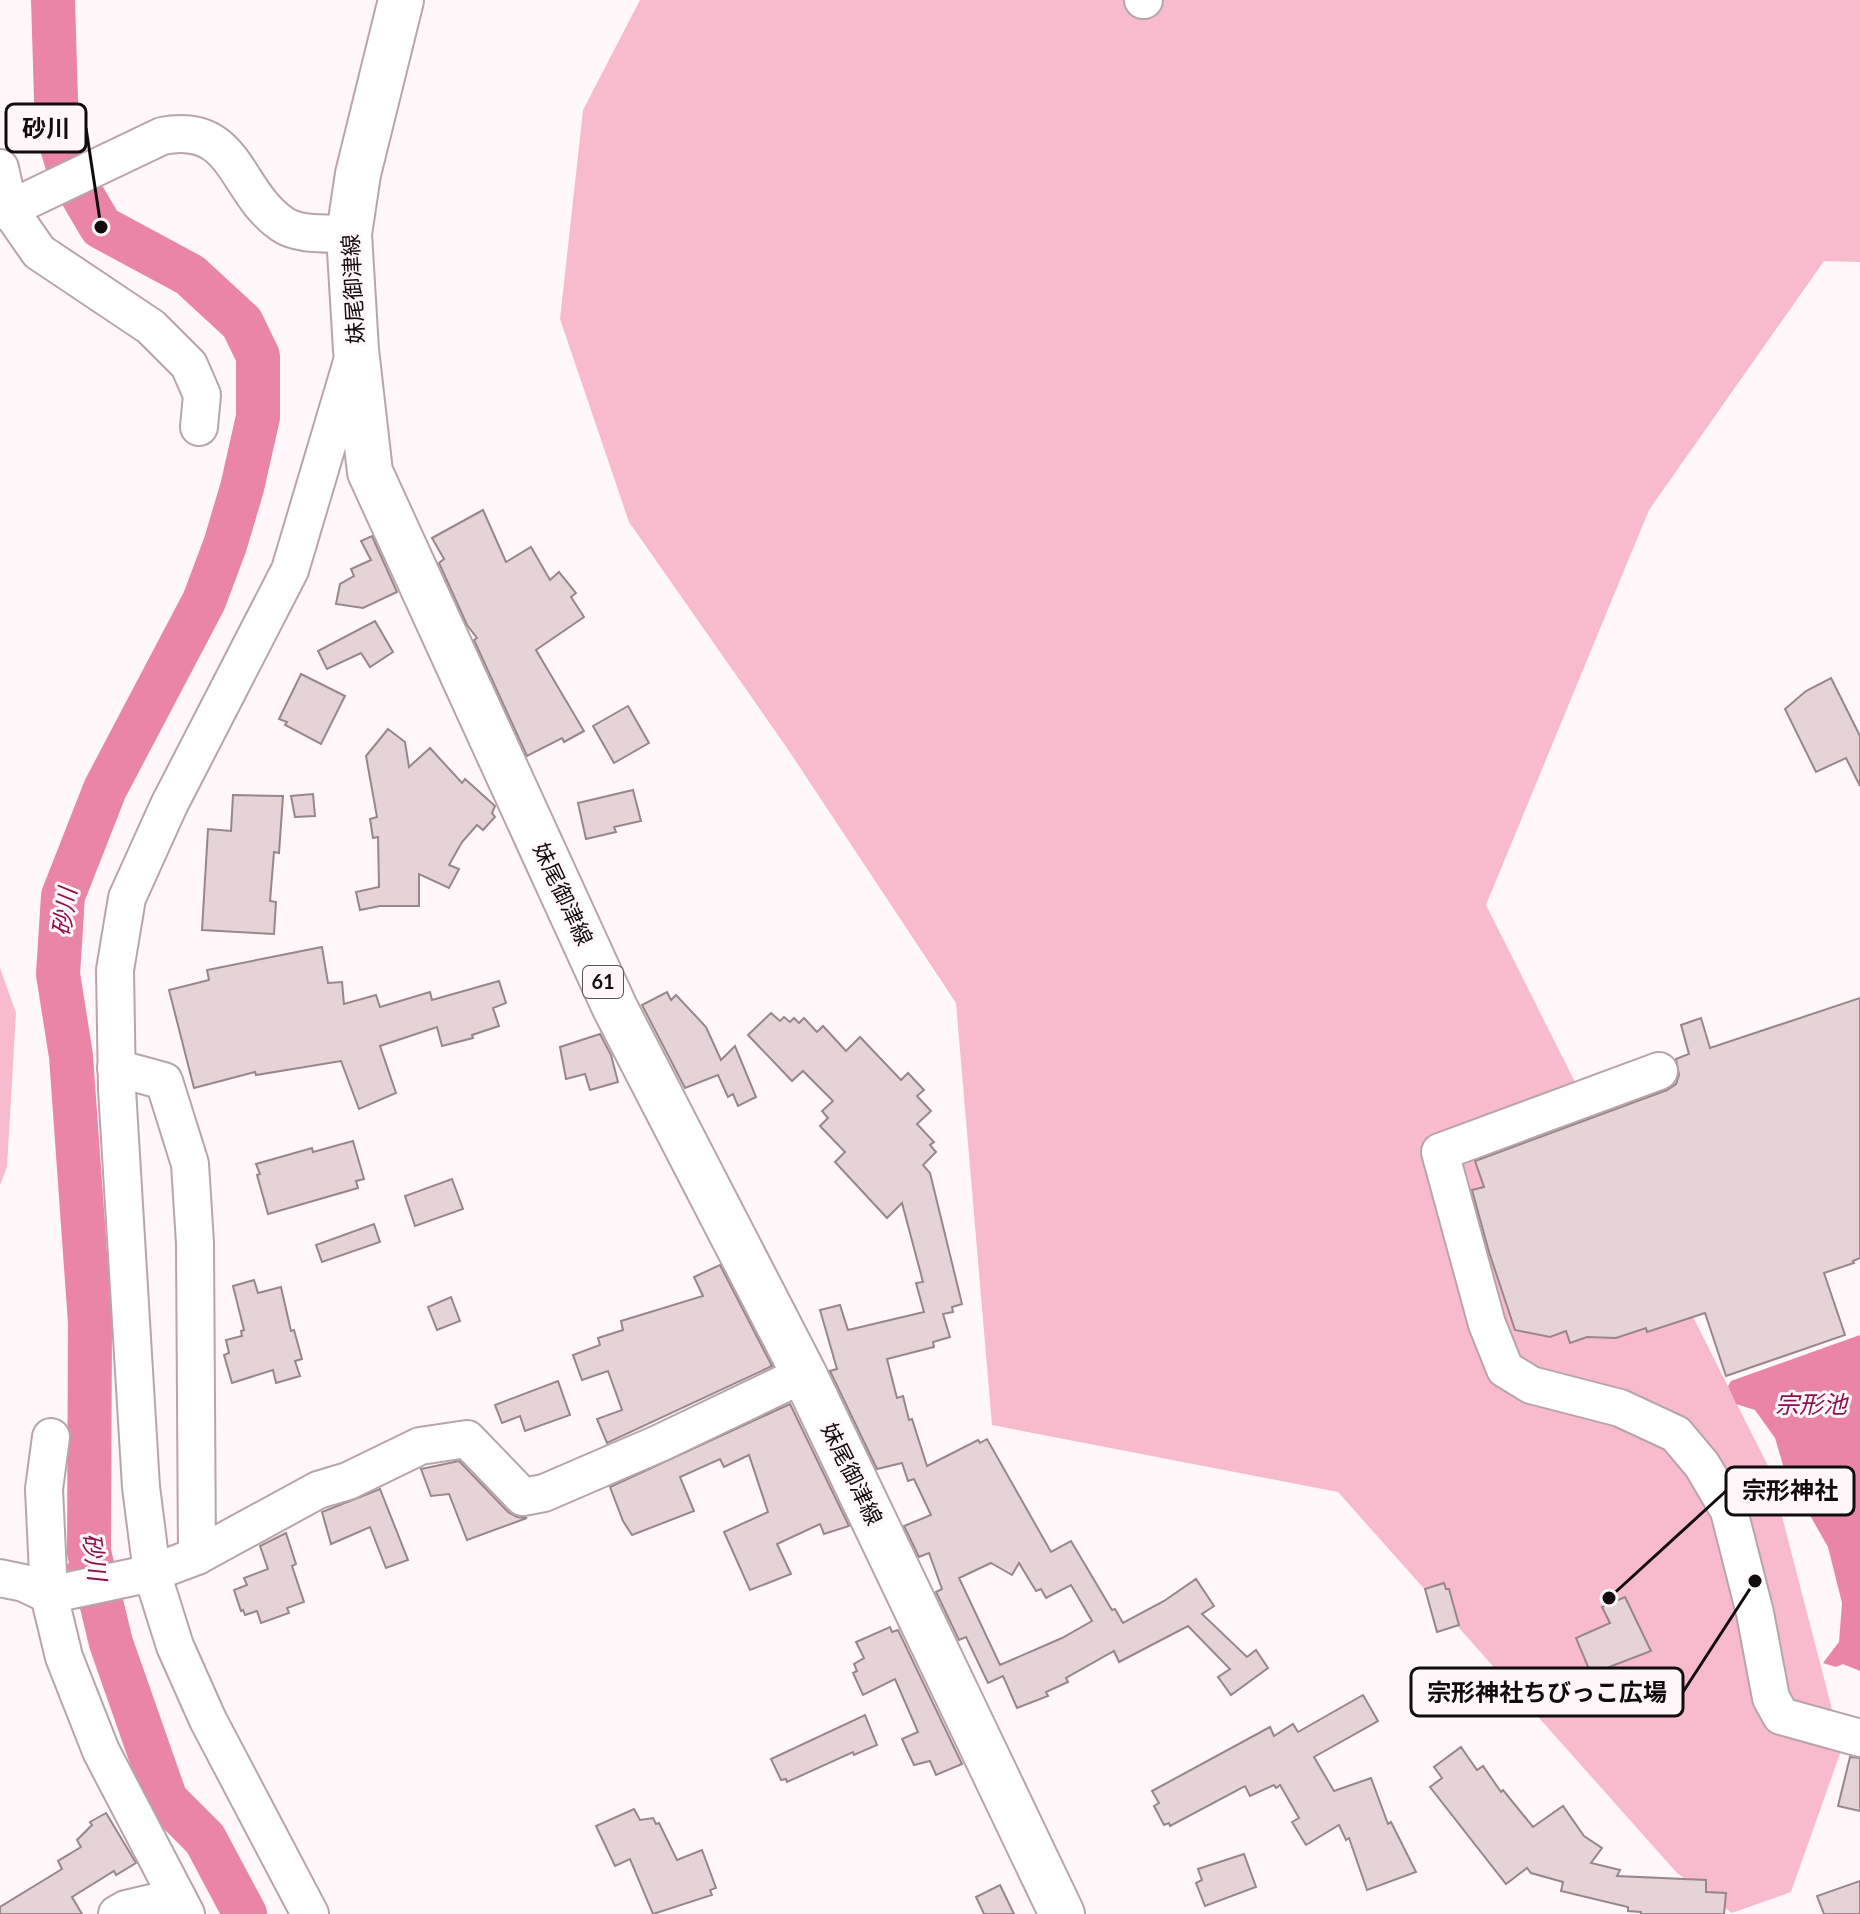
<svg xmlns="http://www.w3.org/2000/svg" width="1860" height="1914" font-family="Lato,'Noto Sans JP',sans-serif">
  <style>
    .green { fill: #f8bbcd }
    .water { fill: #ea85a7 }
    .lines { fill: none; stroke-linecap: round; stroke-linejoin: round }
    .stream { stroke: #ea85a7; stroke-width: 7 }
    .river { stroke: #ea85a7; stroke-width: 44 }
    .building { fill: #e6d3d8; stroke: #98868b; stroke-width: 2; fill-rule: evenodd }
    .minor-casing { stroke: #b7a5aa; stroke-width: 40 }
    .major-casing { stroke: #b7a5aa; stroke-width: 48 }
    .minor { stroke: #fff; stroke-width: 36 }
    .major { stroke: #fff; stroke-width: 44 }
    .labels { text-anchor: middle; stroke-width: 6; stroke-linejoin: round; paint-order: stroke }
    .shield { fill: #fff7f9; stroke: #595254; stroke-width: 2 }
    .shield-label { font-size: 20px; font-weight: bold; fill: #120c0e }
    .street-label { font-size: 22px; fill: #120c0e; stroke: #fff7f9 }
    .water-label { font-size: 24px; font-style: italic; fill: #8b114a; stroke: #fff7f9 }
    .leader { fill: none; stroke: #120c0e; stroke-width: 3 }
    .callout-dot { fill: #120c0e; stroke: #fff7f9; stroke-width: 3 }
    .callout { fill: #fff7f9; stroke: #120c0e; stroke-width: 3 }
    .callout-label { font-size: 24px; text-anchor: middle; font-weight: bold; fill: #120c0e }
  </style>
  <rect width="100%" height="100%" fill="#fff7f9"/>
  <g class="green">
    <path d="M640,0H1860V262L1824,261L1649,510L1486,905L1770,1470L1842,1748L1791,1892L1732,1913L1677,1873L1338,1492L992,1425L956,1003L787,748L629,522L560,319L583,110Z"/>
    <path d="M0,968L16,1013L7,1167L0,1185Z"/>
  </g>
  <path class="water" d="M1860,1335V1671L1843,1664L1836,1667L1823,1663L1839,1642L1842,1603L1828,1547L1803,1503L1802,1493L1783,1465L1775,1438L1755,1410L1736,1404L1728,1386L1731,1381Z"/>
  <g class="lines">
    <path class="stream" d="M58,1568L92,1565"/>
    <path class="river" d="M53,0L57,131L71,176L101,227L190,275L242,323L258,356V417L242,488L225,545L204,601L105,789L63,896L58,974L71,1056L90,1323L89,1552L111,1643L166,1800L205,1839L245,1914"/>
  </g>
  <g class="building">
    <path d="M483,510L506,562L531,547L550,580L559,572L576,593L571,597L584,617L536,650L584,731L564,742L562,738L527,756L474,640L477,638L467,625L439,563L444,559L432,538Z"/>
    <path d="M372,536L397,592L363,608L336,604L340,584L354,576L351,569L371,560L361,541Z"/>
    <path d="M375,621L393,652L370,667L361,653L327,669L318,651Z"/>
    <path d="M301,674L345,696L321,744L285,725L287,722L279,719Z"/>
    <path d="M1831,678L1860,736V786L1846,758L1816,772L1785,709L1806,691Z"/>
    <path d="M628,706L649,743L614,763L593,726Z"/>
    <path d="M388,729L405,742L409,767L430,748L462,783L465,779L495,806L492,813L495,817L483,830L477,825L462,842L449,865L459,869L449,888L419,874V906H380L360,910L356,892L379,887L378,837L373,838L370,819L377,817L366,756Z"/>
    <path d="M633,790L641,821L614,827L616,832L586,839L578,803Z"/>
    <path d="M313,794L315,816L295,817L291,796Z"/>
    <path d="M233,795L283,796L279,853L274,852L270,901L276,902L274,934L202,930L208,829L231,831Z"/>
    <path d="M322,947L328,983L342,982L344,1004L376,995L380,1007L430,992L432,1000L499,981L506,1003L493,1008L499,1026L472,1035L473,1038L442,1046L437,1027L380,1046L396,1093L359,1109L341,1061L256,1075L255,1072L194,1088L169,990L209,980L207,970Z"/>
    <path d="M667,992L671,1000L676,995L706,1027L721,1060L735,1046L756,1097L738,1106L733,1094L728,1097L718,1075L685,1088L642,1005Z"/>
    <path d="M1860,998V1258L1853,1261L1854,1263L1824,1273L1845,1335L1726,1376L1705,1313L1647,1332L1646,1328L1616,1338L1587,1337L1570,1343L1566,1331L1550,1337L1515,1330L1489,1252L1472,1190L1484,1187L1475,1161L1667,1090L1676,1084L1679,1075L1676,1059L1689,1054L1681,1025L1701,1018L1710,1048Z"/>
    <path d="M771,1013L780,1021L784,1017L790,1022L794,1018L799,1023L804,1018L817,1032L823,1026L846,1051L860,1037L901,1080L908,1073L924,1090L917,1096L931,1111L917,1124L934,1142L930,1145L936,1152L923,1165L930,1173L962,1304L952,1307L953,1312L943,1314L950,1337L933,1342L934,1347L887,1359L897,1398L903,1396L909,1420L912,1419L927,1466L978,1440L980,1443L987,1439L1051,1552L1071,1541L1112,1610L1115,1609L1123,1623L1164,1601L1196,1579L1214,1606L1202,1614L1247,1657L1256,1650L1268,1668L1231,1695L1218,1677L1230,1669L1188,1626L1119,1662L1114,1651L1066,1678L1068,1682L1046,1692L1048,1696L1017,1708L1003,1676L988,1683L966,1637L959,1640L936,1592L942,1589L929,1553L919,1557L904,1526L931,1515L914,1479L908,1481L902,1463L877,1469L830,1371L837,1369L820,1310L840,1305L848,1330L924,1312L916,1283L923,1282L902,1203L887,1218L835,1162L845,1152L820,1126L828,1118L822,1111L833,1101L803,1071L792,1081L748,1035ZM991,1563L1012,1575L1019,1563L1036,1591L1041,1589L1046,1598L1071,1585L1092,1621L1062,1638L1000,1665L959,1578Z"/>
    <path d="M600,1034L611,1055L618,1082L590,1090L585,1074L566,1079L560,1047Z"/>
    <path d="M353,1141L364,1179L356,1181L358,1188L268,1214L257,1175L260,1174L256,1164L312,1148L313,1152Z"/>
    <path d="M452,1179L463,1209L415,1226L405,1196Z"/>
    <path d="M374,1224L380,1242L322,1262L316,1245Z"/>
    <path d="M720,1265L772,1366L607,1443L597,1419L622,1410L608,1371L582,1380L573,1355L600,1345L598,1338L623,1330L621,1321L703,1296L694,1277Z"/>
    <path d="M254,1280L258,1293L281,1287L291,1331L294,1330L302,1359L295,1361L300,1376L276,1383L273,1370L232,1383L224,1355L229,1353L226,1340L242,1336L241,1331L244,1330L233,1286Z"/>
    <path d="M451,1297L460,1321L437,1330L428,1307Z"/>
    <path d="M558,1381L570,1415L525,1431L520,1416L502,1423L495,1405Z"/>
    <path d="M790,1404L849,1526L824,1534L820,1524L777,1544L791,1574L750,1590L724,1532L768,1512L749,1455L724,1467L720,1459L680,1477L694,1511L632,1535L623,1521L610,1487Z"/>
    <path d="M459,1461L508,1512L517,1517L527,1518L467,1540L449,1494L431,1496L421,1469Z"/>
    <path d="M380,1489L408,1560L386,1568L370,1527L331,1544L322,1512Z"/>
    <path d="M286,1533L296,1564L292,1566L304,1602L287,1608L289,1613L261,1623L257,1611L245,1615L243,1610L241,1611L234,1590L247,1585L244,1578L268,1569L260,1546Z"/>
    <path d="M1444,1583L1446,1589H1449L1459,1625L1437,1632L1425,1589Z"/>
    <path d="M1625,1597L1651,1651L1591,1674L1576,1638L1610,1623L1602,1607Z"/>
    <path d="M890,1627L892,1632L898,1630L962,1764L936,1775L930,1761L914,1765L902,1739L918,1732L895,1679L863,1695L853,1673L857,1671L854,1664L864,1658L856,1642Z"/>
    <path d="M1363,1695L1378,1721L1314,1757L1334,1791L1371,1778L1388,1824L1391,1822L1416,1872L1367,1890L1349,1838L1346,1840L1339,1825L1306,1845L1292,1822L1299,1818L1280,1785L1276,1788L1274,1785L1250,1796L1245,1786L1170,1826L1169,1823L1164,1825L1154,1806L1159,1803L1152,1791L1270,1727L1274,1736L1293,1724L1298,1732Z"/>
    <path d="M865,1715L877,1745L854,1755L853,1752L787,1782L786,1779L781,1780L771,1759Z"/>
    <path d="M1461,1747L1477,1770L1483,1766L1501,1792L1503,1790L1533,1827L1563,1806L1584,1836L1602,1848L1591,1863L1620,1870L1617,1876L1706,1880V1892L1726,1893L1724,1914H1641V1912L1628,1911V1907L1561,1891L1563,1882L1531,1873L1527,1868L1506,1884L1430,1787L1442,1778L1434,1767Z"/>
    <path d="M1850,1757L1860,1758V1811L1838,1806Z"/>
    <path d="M634,1809L640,1820L653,1818L656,1824L659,1823L677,1860L702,1850L716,1888L710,1890L712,1895L653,1914L630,1859L615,1866L596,1826Z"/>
    <path d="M106,1813L136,1863L116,1875L114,1871L72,1897L82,1914H0V1907L62,1869L58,1861L81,1847L77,1840L92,1825L90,1822Z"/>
    <path d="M1244,1854L1256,1887L1205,1906L1196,1883L1202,1880L1198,1869Z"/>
    <path d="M1860,1881V1914H1824L1817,1896Z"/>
    <path d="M1000,1885L1014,1914H984L976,1897Z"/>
  </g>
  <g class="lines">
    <defs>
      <g id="minor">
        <path d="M1143,0H1144"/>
        <path d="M0,168L9,209L39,252L151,327L189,365L202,395L199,427"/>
        <path d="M0,211L9,209L162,136C237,121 234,191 282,224C299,236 328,233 349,234"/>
        <path d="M116,1068L164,1081L190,1164L195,1243L197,1556"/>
        <path d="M1659,1071L1440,1152L1487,1324L1505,1369L1531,1385L1620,1408L1676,1434L1702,1465L1729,1511L1755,1613L1771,1698L1781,1716L1860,1738"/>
        <path d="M51,1437L44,1489L49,1595L64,1657L101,1751L186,1914"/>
        <path d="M0,1578L24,1583L49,1595L152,1573L197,1556L318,1490L348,1481L420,1446L467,1439L523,1497L544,1493L660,1443L804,1374"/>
        <path d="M117,1914L126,1909L177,1897"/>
        <path d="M310,1914L208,1720L175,1646L152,1573L141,1487L117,1089L115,970L127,898L169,805L290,570L354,355"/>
      </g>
      <path id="major" d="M401,0L358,174L349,234L356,350L370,472L615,1008L804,1374L1062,1914"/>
    </defs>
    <use href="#minor" class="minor-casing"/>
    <use href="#major" class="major-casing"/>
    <use href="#minor" class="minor"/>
    <use href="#major" class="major"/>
  </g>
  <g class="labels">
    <rect class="shield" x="583" y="966" width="40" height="32" rx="6"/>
    <g class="shield-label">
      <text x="603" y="989">61</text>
    </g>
    <g class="street-label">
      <text transform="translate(353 289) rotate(-93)" y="8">妹尾御津線</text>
      <text transform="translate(563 894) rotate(65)" y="8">妹尾御津線</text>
      <text transform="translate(852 1474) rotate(64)" y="8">妹尾御津線</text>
    </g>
    <g class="water-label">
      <text transform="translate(65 912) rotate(-82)" y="8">砂川</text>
      <text x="1811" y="1413">宗形池</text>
      <text transform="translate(94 1557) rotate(82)" y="8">砂川</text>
    </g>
  </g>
  <path class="leader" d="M101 227L86 128M1609 1598L1726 1491M1755 1581L1683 1692"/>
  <g class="callout-dot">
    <circle cx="101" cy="227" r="8"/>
    <circle cx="1609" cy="1598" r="8"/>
    <circle cx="1755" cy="1581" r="8"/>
  </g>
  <g class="callout">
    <rect x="6" y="104" width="80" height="48" rx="8"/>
    <rect x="1726" y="1467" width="128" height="48" rx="8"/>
    <rect x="1411" y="1668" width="272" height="48" rx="8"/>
  </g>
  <g class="callout-label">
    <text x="46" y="137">砂川</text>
    <text x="1790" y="1499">宗形神社</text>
    <text x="1547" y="1701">宗形神社ちびっこ広場</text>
  </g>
</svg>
